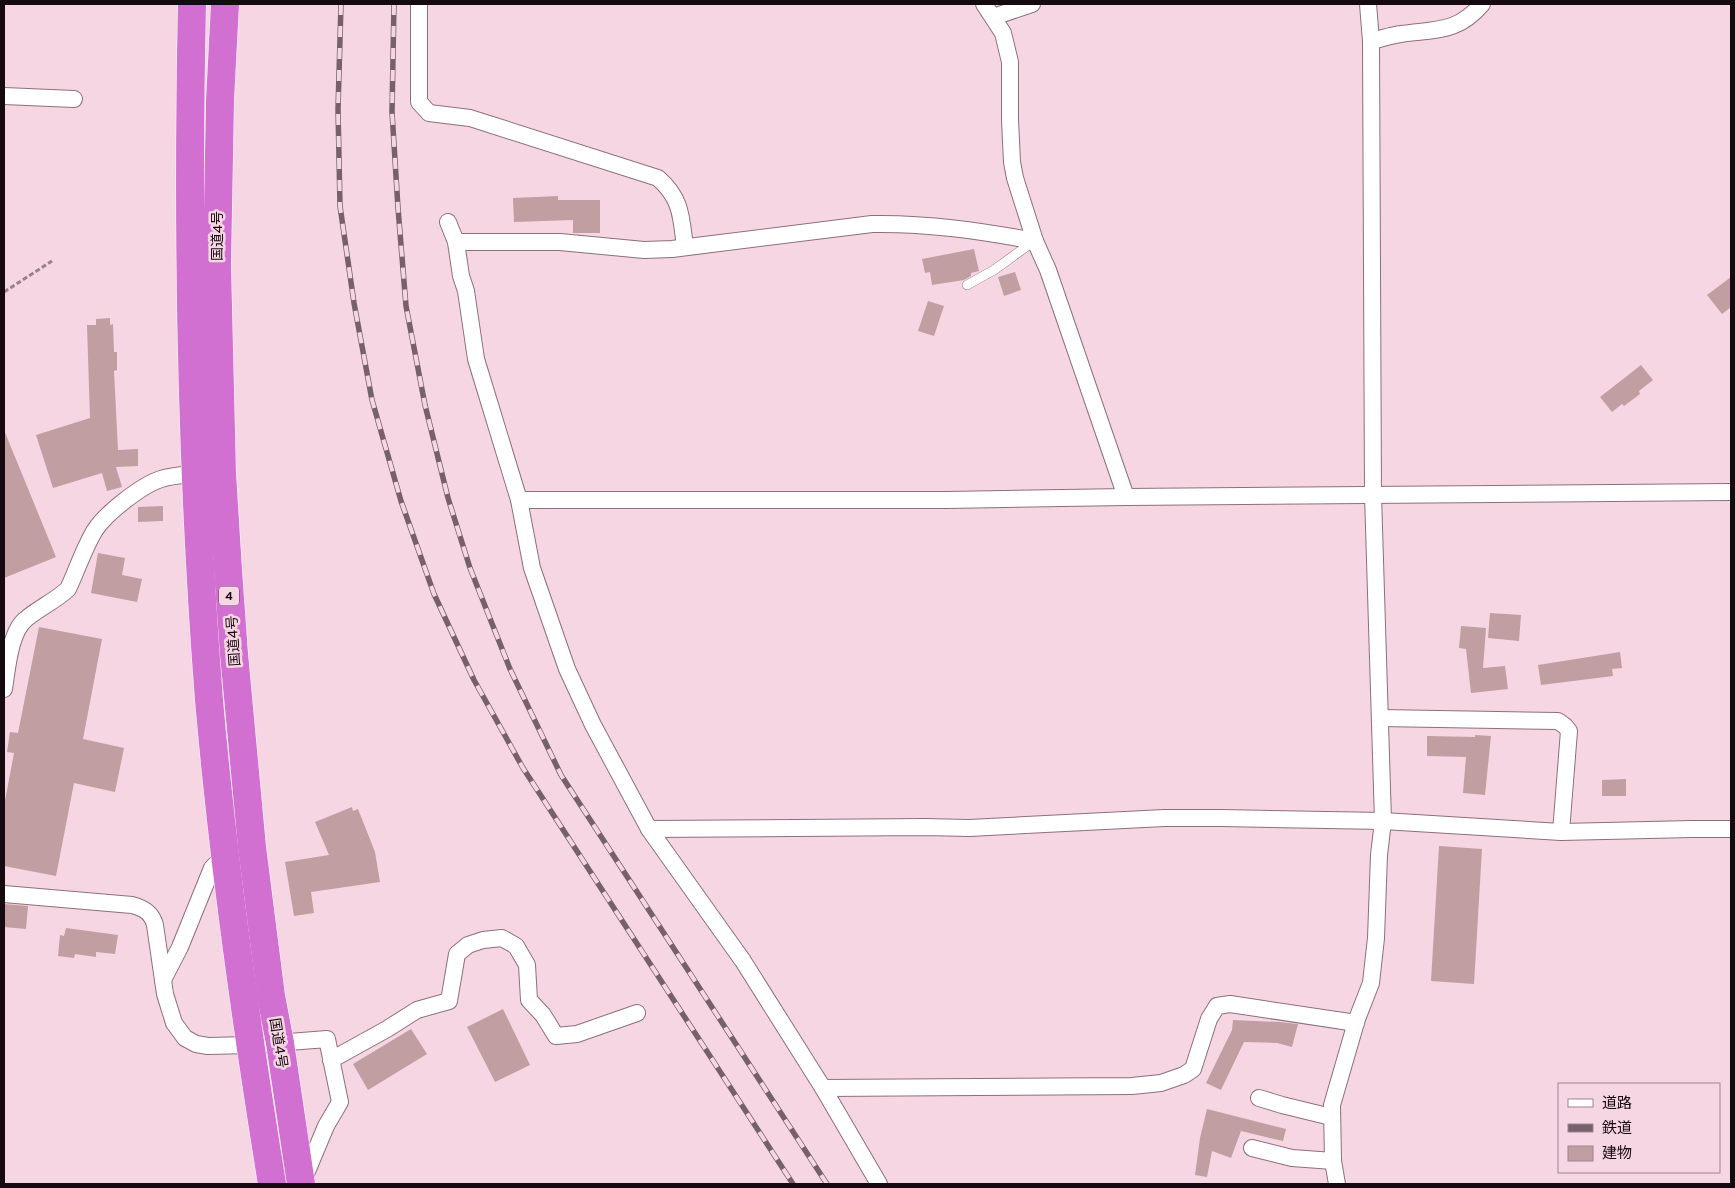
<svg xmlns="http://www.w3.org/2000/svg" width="1735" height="1188" font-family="Overpass,'Noto Sans JP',sans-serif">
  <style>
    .building { fill: #c09ea1 }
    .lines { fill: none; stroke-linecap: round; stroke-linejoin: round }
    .lane-casing { stroke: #8d6f7c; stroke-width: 10 }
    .street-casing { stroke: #8d6f7c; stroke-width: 18 }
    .highway-casing { stroke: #fff; stroke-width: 29 }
    .path { stroke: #9a828c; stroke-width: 3; stroke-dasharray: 5 2.5; stroke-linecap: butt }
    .lane { stroke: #fff; stroke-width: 9 }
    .street { stroke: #fff; stroke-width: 16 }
    .highway { stroke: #d270d1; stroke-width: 28 }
    .rail-casing { stroke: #76616a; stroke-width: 5.5 }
    .rail { stroke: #f7d6e4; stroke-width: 4; stroke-dasharray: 11; stroke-linecap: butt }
    .labels { text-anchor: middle; stroke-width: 5; stroke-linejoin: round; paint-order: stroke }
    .shield { fill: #f7d6e4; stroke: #59474f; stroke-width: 1 }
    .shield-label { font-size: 12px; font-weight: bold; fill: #150a0f }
    .street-label { font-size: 14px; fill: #150a0f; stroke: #f7d6e4 }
  </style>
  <rect width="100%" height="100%" fill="#f7d6e4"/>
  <g class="building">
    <path d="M558,196V200H600V233H573V220L514,222L513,198Z"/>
    <path d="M974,249L979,271L971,273V276L964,280L932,285L930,272L925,273L922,259Z"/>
    <path d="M1015,272L1021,290L1004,296L998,277Z"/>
    <path d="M1731,277V307L1722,314L1707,295Z"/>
    <path d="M928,301L944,306L934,336L918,331Z"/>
    <path d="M110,318V325L113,324L114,352H117V370L114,371L118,450L138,449V466L116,467L122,487L107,491L102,473L53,488L36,435L90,418L87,325H96V319Z"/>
    <path d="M1641,365L1653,380L1639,391L1640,394L1624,406L1622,404L1612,412L1600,397Z"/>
    <path d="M4,430L56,557L4,578Z"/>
    <path d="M163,506V521L138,522V507Z"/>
    <path d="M98,553L125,558L122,575L142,579L137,602L91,593Z"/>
    <path d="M1490,613L1521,615L1519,641L1488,638Z"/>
    <path d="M1461,626L1486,628L1483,668L1505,666L1508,689L1471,693L1466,649L1459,648Z"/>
    <path d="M39,627L102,639L83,739L124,748L115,792L74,783L56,876L4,866V806L14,753L7,752L10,732L18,733Z"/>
    <path d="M1620,652L1622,668L1612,669L1613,676L1541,685L1538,665Z"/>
    <path d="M1475,735L1491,736L1485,795L1463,793L1466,757L1427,756V736L1475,737Z"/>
    <path d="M1626,779V796H1602V780Z"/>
    <path d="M352,807L353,811L358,809L375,852L380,882L311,892L314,913L294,916L285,862L329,855L315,822Z"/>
    <path d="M1439,846L1482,849L1474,984L1431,981Z"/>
    <path d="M4,904L28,906L26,929L4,927Z"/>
    <path d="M66,928L118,935L115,954L96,952V957L75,954L74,958L58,956L60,935L64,936Z"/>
    <path d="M503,1009L530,1065L495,1082L467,1027Z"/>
    <path d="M1233,1020L1280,1022L1298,1024L1292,1047L1277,1043L1244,1042L1221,1090L1206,1083L1232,1030Z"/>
    <path d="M411,1029L427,1054L368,1090L353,1064Z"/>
    <path d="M1207,1109L1286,1129L1283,1141L1241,1131L1231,1158L1212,1151L1207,1177L1195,1175L1200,1138Z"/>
  </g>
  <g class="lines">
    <defs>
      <path id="lane" d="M967,285L994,270L1034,241"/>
      <g id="street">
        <path d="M419,4V102L429,113L470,118L658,178C682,199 681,217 685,247"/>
        <path d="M984,4L1003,33L1010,62V120L1012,162L1015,178L1035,241L1048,270L1126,497L1731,492"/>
        <path d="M993,17L1032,4"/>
        <path d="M1371,41C1381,39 1391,35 1401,34C1437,29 1457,33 1482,4"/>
        <path d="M4,96L74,99"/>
        <path d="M448,222L456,242L461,276L466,291L476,359L519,500"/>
        <path d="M456,242H560L644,250L672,249L872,224C927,223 981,231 1035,241"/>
        <path d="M1126,497L947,500H519L532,568L567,669L593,725L649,829L925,827L969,828L1164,818H1221L1383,821L1561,832L1692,829H1731"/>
        <path d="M4,689C7,670 10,631 26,619C39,608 55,601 68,589C77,570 84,548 95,530C106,513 142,485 161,479C173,475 184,475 196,474"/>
        <path d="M1380,718L1558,721L1565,726L1569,731L1561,832"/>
        <path d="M649,829L743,961L823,1088L1132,1086L1161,1083L1184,1075L1193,1069L1209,1019L1217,1006L1230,1004L1356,1023"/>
        <path d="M4,894L132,905C144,908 152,913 155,925L165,994L174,1023L185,1038L196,1044L208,1046L250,1045L327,1039L340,1102L326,1126L303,1181"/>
        <path d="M163,980L180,947L212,868L225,855"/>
        <path d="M331,1060L387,1029L417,1010L449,1001L457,954L468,945L483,940L502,938L516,946L527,965L529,1000L543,1015L556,1036L577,1034L637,1013"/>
        <path d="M823,1088L879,1184"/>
        <path d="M1259,1098L1282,1105L1331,1117"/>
        <path d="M1252,1148L1292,1158L1333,1161"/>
        <path d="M1337,1184L1333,1161L1332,1105L1357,1019L1371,983L1376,938L1379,855L1383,821L1373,495L1371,41L1368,4"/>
      </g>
      <g id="highway">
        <path d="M192,4C187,236 191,469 209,700C223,862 246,1024 272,1184"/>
        <path d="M225,4L220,101L217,265L222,473L228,570L234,654L252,847L271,996L280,1043L301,1184"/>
      </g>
    </defs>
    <use href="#lane" class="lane-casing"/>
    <use href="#street" class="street-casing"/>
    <use href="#highway" class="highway-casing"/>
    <path class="path" d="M4,292L52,261"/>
    <use href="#lane" class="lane"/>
    <use href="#street" class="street"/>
    <use href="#highway" class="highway"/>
    <defs>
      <g id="rail">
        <path d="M341,4L338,109L340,206L354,303L372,400L401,501L434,594L474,680L523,768L793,1184"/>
        <path d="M394,4L392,112L398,208L406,306L425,405L448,498L470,568L510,669L561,775L827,1184"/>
      </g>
    </defs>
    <use href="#rail" class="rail-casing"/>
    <use href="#rail" class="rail"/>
  </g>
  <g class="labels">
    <rect class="shield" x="219" y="586.5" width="20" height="19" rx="4"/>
    <g class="shield-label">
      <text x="229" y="600">4</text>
    </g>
    <g class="street-label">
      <text transform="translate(217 236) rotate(-90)" y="5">国道4号</text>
      <text transform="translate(233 641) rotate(-94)" y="5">国道4号</text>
      <text transform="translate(279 1043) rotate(81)" y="5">国道4号</text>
    </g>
  </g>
  <rect width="1735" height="1188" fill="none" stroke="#150a0f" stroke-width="10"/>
  <rect x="1558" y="1083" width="162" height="90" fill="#f7d6e4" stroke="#9d848f"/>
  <rect x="1568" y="1099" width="25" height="8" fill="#ffffff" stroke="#9d848f"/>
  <text x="1602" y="1108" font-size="15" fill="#150a0f">道路</text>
  <rect x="1568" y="1124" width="25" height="8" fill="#76616a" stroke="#9d848f"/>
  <text x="1602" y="1133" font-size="15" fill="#150a0f">鉄道</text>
  <rect x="1568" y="1146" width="25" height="15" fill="#c09ea1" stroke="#9d848f"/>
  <text x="1602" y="1158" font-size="15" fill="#150a0f">建物</text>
</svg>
